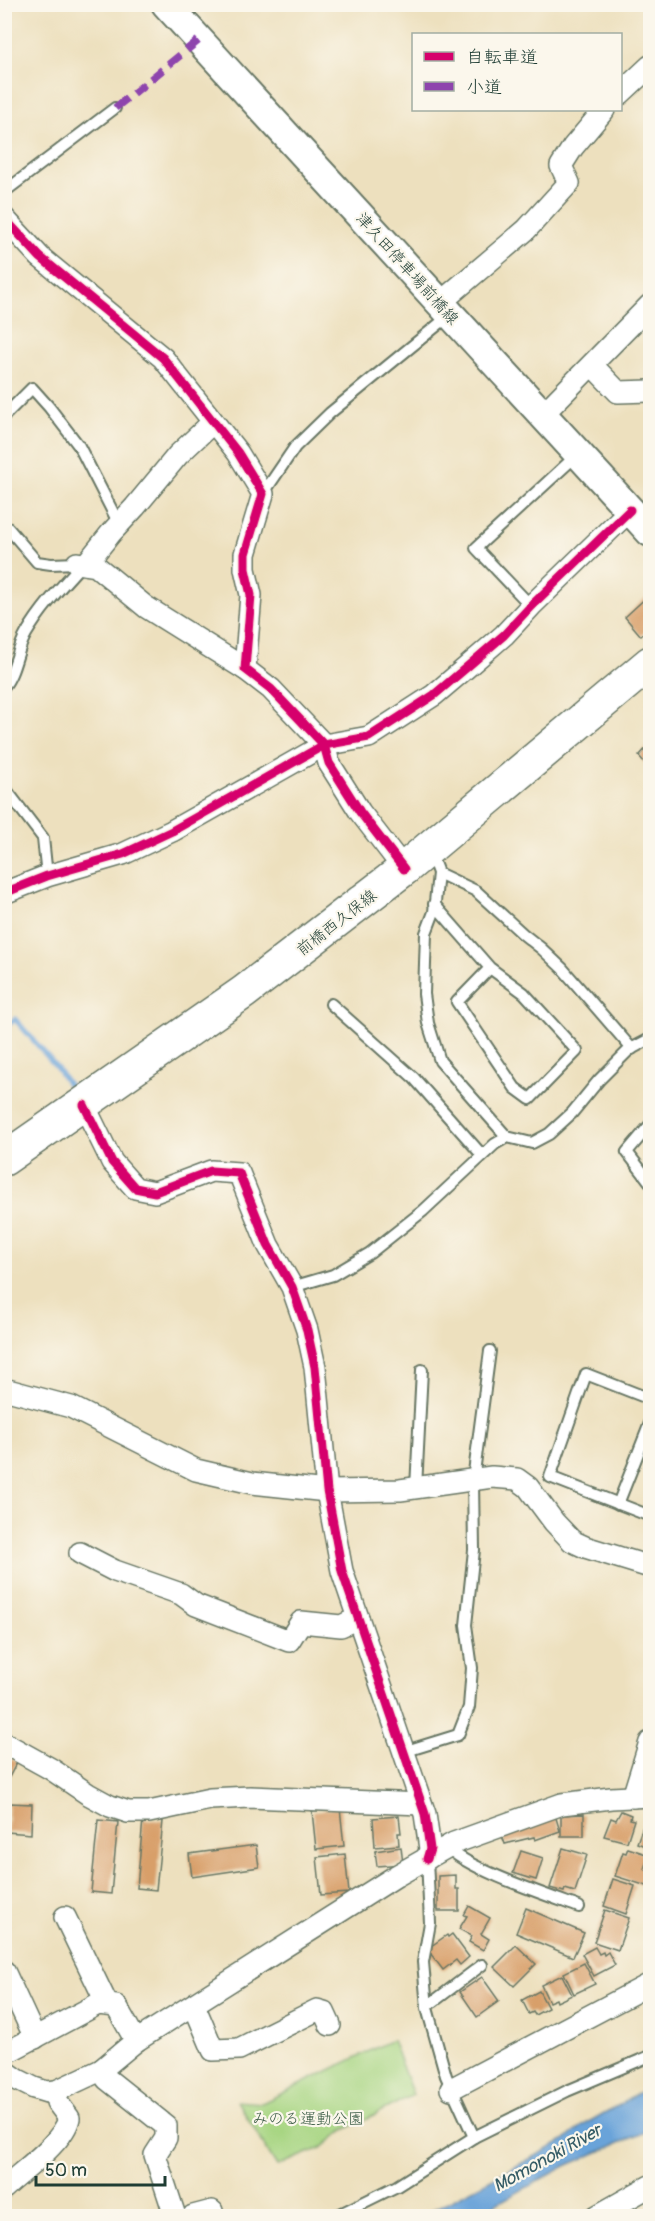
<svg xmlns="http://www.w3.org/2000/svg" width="655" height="2221" font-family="Pangolin,'Klee One',sans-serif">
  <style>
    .green { fill: #a7d582; stroke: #63895b; stroke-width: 1.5 }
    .water { fill: #69a3d9; stroke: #447086; stroke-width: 1.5 }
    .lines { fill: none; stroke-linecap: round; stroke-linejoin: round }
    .stream { stroke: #69a3d9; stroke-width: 5 }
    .building { fill: #d89f69 }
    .service-casing { stroke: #677664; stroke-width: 14 }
    .minor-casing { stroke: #677664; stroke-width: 24 }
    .secondary-casing { stroke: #677664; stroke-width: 32 }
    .primary-casing { stroke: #677664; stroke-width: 36 }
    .service { stroke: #fff; stroke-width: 10 }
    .minor { stroke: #fff; stroke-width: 21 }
    .secondary { stroke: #fff; stroke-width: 28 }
    .primary { stroke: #fff; stroke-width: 33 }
    .quiet { stroke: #8e44ad; stroke-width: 8; stroke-dasharray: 15 8; stroke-linecap: butt }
    .cycleway-casing { stroke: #fbf7ec; stroke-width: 13 }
    .cycleway { stroke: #d6006c; stroke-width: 9 }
    .labels { text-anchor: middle; stroke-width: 4.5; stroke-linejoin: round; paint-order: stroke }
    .street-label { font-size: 16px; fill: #1f3d34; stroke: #fbf7ec }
    .park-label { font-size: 16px; fill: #3a5b44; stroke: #fbf7ec }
    .water-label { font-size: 18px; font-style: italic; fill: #355c66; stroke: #fbf7ec }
  </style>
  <rect width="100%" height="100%" fill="#fbf7ec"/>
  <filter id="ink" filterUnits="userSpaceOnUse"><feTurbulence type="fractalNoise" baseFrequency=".0167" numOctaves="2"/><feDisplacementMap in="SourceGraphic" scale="12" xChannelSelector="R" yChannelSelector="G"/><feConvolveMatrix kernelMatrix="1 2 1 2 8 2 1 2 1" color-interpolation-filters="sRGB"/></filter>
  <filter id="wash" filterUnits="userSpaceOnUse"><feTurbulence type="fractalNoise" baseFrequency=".008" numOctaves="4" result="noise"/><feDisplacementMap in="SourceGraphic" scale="24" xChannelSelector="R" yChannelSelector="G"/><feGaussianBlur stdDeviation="1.35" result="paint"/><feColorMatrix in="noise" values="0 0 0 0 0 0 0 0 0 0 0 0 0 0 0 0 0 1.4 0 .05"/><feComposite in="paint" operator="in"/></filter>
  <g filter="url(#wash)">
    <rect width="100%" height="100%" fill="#ede0be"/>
    <path class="green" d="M392,2040L413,2095L344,2130L323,2147L277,2166L237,2101L262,2103Z"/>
    <path class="water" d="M650,2085V2130L566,2166L474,2216H421L564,2141C590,2116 622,2107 650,2085Z"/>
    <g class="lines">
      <path class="stream" d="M4,1028L15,1019L54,1064L76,1096"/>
    </g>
    <g id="blocks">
      <g class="building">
        <path d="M650,594V628L641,636L625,617Z"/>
        <path d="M650,744V769L639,756Z"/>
        <path d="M4,1756L17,1762L6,1783L4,1782Z"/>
        <path d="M9,1803L32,1804L31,1834L7,1832Z"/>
        <path d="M650,1806V1841L648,1847L637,1843Z"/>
        <path d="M340,1808L344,1846L316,1849L312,1811Z"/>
        <path d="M621,1811L631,1815L630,1819L634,1820L627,1842L604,1836L611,1818L616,1820Z"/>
        <path d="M584,1814V1836H561V1815Z"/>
        <path d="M555,1815L560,1831L535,1840L534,1837L505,1844L501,1833Z"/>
        <path d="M399,1816L401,1833H398L399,1845L375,1847L373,1818Z"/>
        <path d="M143,1819L163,1821L156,1890L137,1888Z"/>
        <path d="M98,1820L118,1822L111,1894L91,1892Z"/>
        <path d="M256,1845L259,1867L192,1877L189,1854Z"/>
        <path d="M401,1847L403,1864L377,1866L375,1851Z"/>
        <path d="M563,1848L587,1855L575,1892L565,1889L564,1892L550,1888Z"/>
        <path d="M628,1848L649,1855L644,1869L650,1872V1887L615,1876L623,1852L626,1853Z"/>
        <path d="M521,1851L543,1858L536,1880L513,1873Z"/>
        <path d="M345,1854L349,1893L321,1895L317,1857Z"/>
        <path d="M456,1875V1889H459V1911H438V1876Z"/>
        <path d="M613,1879L635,1886L626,1914L604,1906Z"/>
        <path d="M469,1906L490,1918L481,1934L489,1939L483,1950L469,1942L472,1936L459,1929L467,1916L464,1915Z"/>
        <path d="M526,1908L584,1933L573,1957L516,1933Z"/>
        <path d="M605,1910L629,1918L618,1950L594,1942Z"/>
        <path d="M452,1934L469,1957L460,1965L456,1960L443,1970L427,1949L447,1935L448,1937Z"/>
        <path d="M516,1945L536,1964L514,1986L494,1967Z"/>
        <path d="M595,1947L599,1954L603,1952L604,1955L608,1952L615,1965L594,1976L582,1954Z"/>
        <path d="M584,1963L595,1984L574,1994L564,1973Z"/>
        <path d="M562,1975L572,1995L557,2002L556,1999L549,2002L541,1985Z"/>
        <path d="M482,1977L499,2001L477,2017L460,1992Z"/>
        <path d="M539,1991L548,2008L535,2015L533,2012L529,2014L522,2000Z"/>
      </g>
    </g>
  </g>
  <g filter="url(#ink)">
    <use href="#blocks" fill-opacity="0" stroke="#677664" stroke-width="1.5"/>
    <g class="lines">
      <defs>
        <g id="service">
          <path d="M4,192L115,108"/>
          <path d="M4,416L32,388L49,407L79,446L119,524"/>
          <path d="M263,494L295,447L330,413L450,315"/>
          <path d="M8,528L37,562L51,564L77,563"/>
          <path d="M531,606L476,548L578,454"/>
          <path d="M4,686C15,673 17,649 26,634C41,608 62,586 82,564"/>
          <path d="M4,787L43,838L47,876"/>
          <path d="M430,852L438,873L434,912L426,933L424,994L428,1023L440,1061L507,1137"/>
          <path d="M438,873L476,891L523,934L542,949L562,968L632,1049"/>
          <path d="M434,904L490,968L524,993L577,1051L530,1099L515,1088L457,1002L490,968"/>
          <path d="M331,1004L414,1078L482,1155"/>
          <path d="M650,1125L627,1152L650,1182"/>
          <path d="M292,1287L333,1275L370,1253L423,1211L495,1144L507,1137L532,1143L549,1134L572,1113L599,1080L629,1050L650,1039"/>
          <path d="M650,1399L586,1374L550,1477L650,1516"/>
          <path d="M416,1488L422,1370"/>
          <path d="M618,1504L650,1423"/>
          <path d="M403,1752L458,1735L469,1707L472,1668L466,1625L474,1550L473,1480L490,1351"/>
          <path d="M448,1847C464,1868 552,1897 579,1907"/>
          <path d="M427,2003L433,2002L482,1965"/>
          <path d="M474,2137L567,2091L650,2056"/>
          <path d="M336,2216L397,2186L474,2137L446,2076L427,2008L423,1962L430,1923L427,1859"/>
        </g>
        <g id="minor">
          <path d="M620,94L650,66"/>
          <path d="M4,218L40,257L163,358L238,453L263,494L245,554V569L251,595L245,669L271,689L324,745L329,763L360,812L404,869"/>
          <path d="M441,302L526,230L569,183L561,166L573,147L604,110"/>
          <path d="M592,365L618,392L650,391"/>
          <path d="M543,414L650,305"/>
          <path d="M77,563L96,566L146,607L245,669"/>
          <path d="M86,564L111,533L135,507L178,455L212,423"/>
          <path d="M4,893L47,876L123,854L172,831L324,745L369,737L434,695L467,667L504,635L531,606L630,510"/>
          <path d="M84,1105L112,1162L135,1188L155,1192L211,1171L239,1173L268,1245L292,1287L307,1330L315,1367L327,1491L342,1571L425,1814L430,1849L427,1859"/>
          <path d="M4,1389L71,1407L196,1470L252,1483L327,1491L400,1490L492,1477L517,1479L528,1487L554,1522L572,1541L585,1547L650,1567"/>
          <path d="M80,1553L115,1571L181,1594L196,1605L289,1641L301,1622L341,1626L358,1618"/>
          <path d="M4,1743L51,1769L88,1794L110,1806L128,1812H149L210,1799L250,1797L421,1804"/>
          <path d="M633,1797L650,1742"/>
          <path d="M65,1917L107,2004"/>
          <path d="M4,1971L35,2038"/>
          <path d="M194,2005L213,2050L239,2049L317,2010L324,2012L330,2025"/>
          <path d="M4,2054L98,2004L116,2006L136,2041"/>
          <path d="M4,2070L18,2080L34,2088L47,2092L56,2091L101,2070L136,2041L183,2011L396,1876L454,1843L562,1804L611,1798L650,1796"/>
          <path d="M101,2070L107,2079L166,2126V2138L155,2155L175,2216"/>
          <path d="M451,2089L650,1984"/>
          <path d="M4,2188C22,2171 64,2142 69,2118L57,2102L56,2091"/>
          <path d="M193,2216L212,2211"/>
          <path d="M597,2216L650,2186"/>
        </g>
        <path id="secondary" d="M166,4L650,532"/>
        <path id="primary" d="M4,1159L244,992L404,869L650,663"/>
      </defs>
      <use href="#service" class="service-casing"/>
      <use href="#minor" class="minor-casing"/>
      <use href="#secondary" class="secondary-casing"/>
      <use href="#primary" class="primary-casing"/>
      <use href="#service" class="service"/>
      <use href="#minor" class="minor"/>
      <use href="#secondary" class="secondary"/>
      <use href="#primary" class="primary"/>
      <path class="quiet" d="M115,108L199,40"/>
      <defs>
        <g id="cycleway">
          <path d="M4,218L40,257L163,358L238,453L263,494L245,554V569L251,595L245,669L271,689L324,745L329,763L360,812L404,869"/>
          <path d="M4,893L47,876L123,854L172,831L324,745L369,737L434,695L467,667L504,635L531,606L630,510"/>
          <path d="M84,1105L112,1162L135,1188L155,1192L211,1171L239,1173L268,1245L292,1287L307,1330L315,1367L327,1491L342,1571L425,1814L430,1849L427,1859"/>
        </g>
      </defs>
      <use href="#cycleway" class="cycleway-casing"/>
      <use href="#cycleway" class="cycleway"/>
    </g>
  </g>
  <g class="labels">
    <g class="street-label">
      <text transform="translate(408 268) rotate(48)" y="6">津久田停車場前橋線</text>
      <text transform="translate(336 922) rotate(-38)" y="6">前橋西久保線</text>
    </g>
    <g class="park-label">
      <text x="308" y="2124">みのる運動公園</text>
    </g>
    <g class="water-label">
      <text transform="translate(547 2158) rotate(-29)" y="6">Momonoki River</text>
    </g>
  </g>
  <rect width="655" height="2221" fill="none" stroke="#fbf7ec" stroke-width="24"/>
  <rect x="412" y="33" width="210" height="78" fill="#fbf7ec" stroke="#a3ada2" stroke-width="1.5"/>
  <rect x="424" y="52" width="30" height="9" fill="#d6006c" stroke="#a3ada2" stroke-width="1.5"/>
  <text x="466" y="63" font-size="18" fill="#1f3d34">自転車道</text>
  <rect x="424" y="82" width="30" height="9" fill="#8e44ad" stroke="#a3ada2" stroke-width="1.5"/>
  <text x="466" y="93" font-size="18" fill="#1f3d34">小道</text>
  <path d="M36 2176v9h129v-9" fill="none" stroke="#1f3d34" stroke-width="3"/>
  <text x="45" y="2176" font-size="18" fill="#1f3d34" stroke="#fbf7ec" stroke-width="4.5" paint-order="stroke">50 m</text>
</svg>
